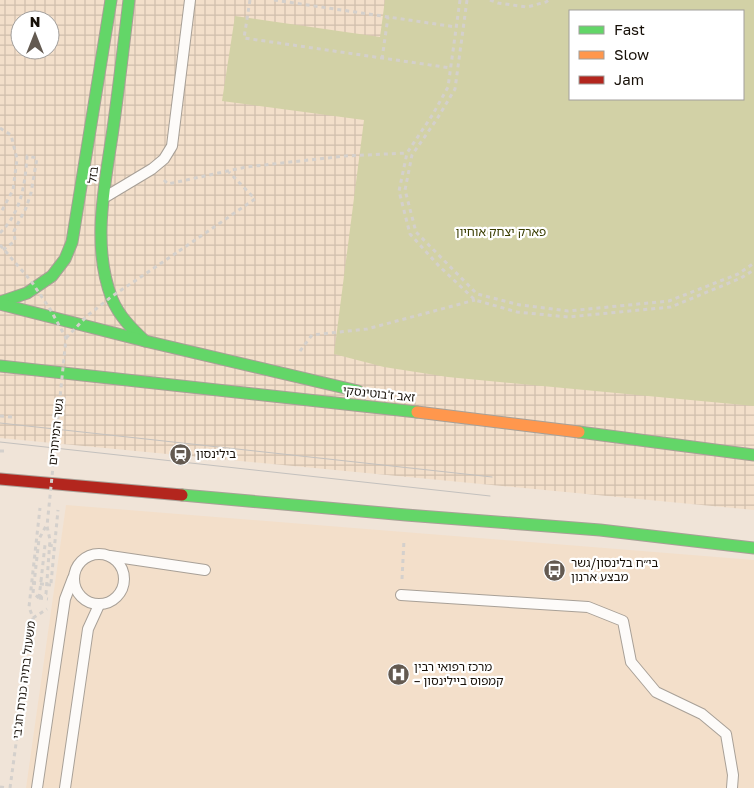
<svg xmlns="http://www.w3.org/2000/svg" width="754" height="788" font-family="'Golos Text','Noto Sans Hebrew',sans-serif">
  <style>
    .built { fill: #f3dfca }
    .industrial { fill: url(#industrial-grid); fill-rule: evenodd }
    .green { fill: #d2d1a6; fill-rule: evenodd }
    .lines { fill: none; stroke-linecap: round; stroke-linejoin: round }
    .lane-casing { stroke: #a8a097; stroke-width: 12 }
    .fast-casing { stroke: #a8a097; stroke-width: 13 }
    .slow-casing { stroke: #a8a097; stroke-width: 13 }
    .jam-casing { stroke: #a8a097; stroke-width: 13 }
    .path { stroke: #d4d0cc; stroke-width: 3; stroke-dasharray: 4 4; stroke-linecap: butt }
    .lane { stroke: #fdfbf9; stroke-width: 10 }
    .fast { stroke: #63d668; stroke-width: 11 }
    .slow { stroke: #ff974d; stroke-width: 11 }
    .jam { stroke: #b3261e; stroke-width: 11 }
    .tram { stroke: #c4c1be; stroke-width: 1 }
    .path-bridge { stroke: #d4d0cc; stroke-width: 3; stroke-dasharray: 4 4; stroke-linecap: butt }
    .labels { text-anchor: middle; stroke-width: 4.5; stroke-linejoin: round; paint-order: stroke }
    .street-label { font-size: 12px; fill: #171008; stroke: #fff }
    .park-label { font-size: 12px; fill: #3a3d00; stroke: #fff }
    .poi-label { font-size: 12px; fill: #171008; stroke: #fff; text-anchor: start }
  </style>
  <defs>
    <pattern id="industrial-grid" width="8" height="8" patternUnits="userSpaceOnUse" patternTransform="scale(1.25)"><rect width="8" height="8" fill="#f3dfca"/><path d="M0 4h8M4 0v8" fill="none" stroke="#d0beac"/></pattern>
  </defs>
  <rect width="100%" height="100%" fill="#f0e4d8"/>
  <path class="built" d="M66,505L754,560V788H26Z"/>
  <path class="industrial" d="M0,0H754V510L0,438ZM570,11H743V99H570ZM20,20H50V50H20Z"/>
  <path class="green" d="M385,0H754V406L448,377L384,367L334,354L364,120L222,101L235,16L380,37ZM570,11H743V99H570Z"/>
  <g class="lines">
    <defs>
      <g id="lane">
        <path d="M107,196L152,169L164,159L172,146L190,0"/>
        <circle cx="99" cy="579" r="25"/>
        <path d="M110,556L205,570"/>
        <path d="M401,595L588,607L623,621L631,662L656,692L702,714L726,734L733,775L732,788"/>
        <path d="M37,788L65,599L73,578"/>
        <path d="M65,788L88,629L99,605"/>
      </g>
      <g id="fast">
        <path d="M129,0C124,43 119,86 113,129C105,185 91,245 112,299C119,316 132,329 145,341"/>
        <path d="M0,302L27,293L52,276L65,259L72,242L111,0"/>
        <path d="M0,304L145,341L358,391"/>
        <path d="M0,366L417,412"/>
        <path d="M579,432L754,455"/>
        <path d="M182,495L406,515L600,530L754,548"/>
      </g>
      <path id="slow" d="M417,412L579,432"/>
      <path id="jam" d="M0,479L182,495"/>
    </defs>
    <use href="#lane" class="lane-casing"/>
    <use href="#fast" class="fast-casing"/>
    <use href="#slow" class="slow-casing"/>
    <use href="#jam" class="jam-casing"/>
    <g class="path">
      <path d="M250,0L244,38L451,68"/>
      <path d="M274,0L456,27"/>
      <path d="M460,0L448,87L433,114L407,153L399,191L410,234L439,266L475,300L517,312L568,317L671,307L741,278L754,270"/>
      <path d="M467,0L455,89L437,119L412,155L405,190L416,232L477,294L520,305L568,311L669,301L738,274L754,263"/>
      <path d="M490,0L498,3L527,7L546,2L549,0"/>
      <path d="M382,59L388,17"/>
      <path d="M0,128L11,135L17,159L13,190L0,214"/>
      <path d="M164,180L168,184L246,167L345,156L407,153"/>
      <path d="M0,233C21,212 25,186 27,156L37,158L31,193L26,208L14,231L15,241L0,252"/>
      <path d="M179,251L255,199L229,172"/>
      <path d="M300,351L312,335L367,329L475,300"/>
      <path d="M0,416L12,417"/>
      <path d="M0,451H8"/>
      <path d="M402,579L404,540"/>
      <path d="M41,581L45,545L55,546"/>
      <path d="M32,583L51,585"/>
      <path d="M51,583L58,510"/>
      <path d="M39,598L48,599"/>
      <path d="M33,618L47,609"/>
      <path d="M0,787L7,788"/>
      <path d="M10,788L33,618L29,607L40,508"/>
    </g>
    <use href="#lane" class="lane"/>
    <use href="#fast" class="fast"/>
    <use href="#slow" class="slow"/>
    <use href="#jam" class="jam"/>
    <g class="tram">
      <path d="M0,423L492,477"/>
      <path d="M0,442L490,496"/>
    </g>
    <g class="path-bridge">
      <path d="M0,245L31,281L50,309L66,338L47,526L50,540L46,594L39,598"/>
      <path d="M66,338L87,316L111,297L179,251"/>
      <path d="M39,598L33,593L39,539L46,526"/>
      <path d="M39,598L41,581"/>
    </g>
  </g>
  <defs>
    <symbol id="station-disc" viewBox="-11 -11 22 22"><circle r="9.5" fill="#635a51" stroke="#fff"/><path d="M-3-6H3Q5-6 5-4V2Q5 4 3 4L4.5 6H3L1.5 4h-3L-3 6H-4.5L-3 4Q-5 4-5 2V-4Q-5-6-3-6ZM-3.5-4v3h7v-3ZM-3.5 1v1.5H-2V1ZM2 1v1.5H3.5V1Z" fill="#fff"/></symbol>
    <symbol id="bus-disc" viewBox="-11 -11 22 22"><circle r="9.5" fill="#635a51" stroke="#fff"/><path d="M-5-6H5V4H4V6H2V4H-2V6H-4V4H-5ZM-3.5-4V0h7V-4ZM-3.5 1.2v1.5H-2V1.2ZM2 1.2v1.5H3.5V1.2Z" fill="#fff"/></symbol>
    <symbol id="hospital-disc" viewBox="-11 -11 22 22"><circle r="9.5" fill="#635a51" stroke="#fff"/><path d="M-5-5h3v3.5h4V-5h3V5h-3V1.5h-4V5h-3Z" fill="#fff"/></symbol>
  </defs>
  <g fill-rule="evenodd">
    <use href="#station-disc" x="168" y="442" width="25" height="25"/>
    <use href="#bus-disc" x="542" y="558" width="25" height="25"/>
    <use href="#hospital-disc" x="386" y="662" width="25" height="25"/>
  </g>
  <g class="labels">
    <g class="street-label">
      <text transform="translate(93 175) rotate(-83)" y="4">בזל</text>
      <text transform="translate(379 394) rotate(6)" y="4">זאב ז'בוטינסקי</text>
      <text transform="translate(56 432) rotate(-84)" y="4">גשר המיתרים</text>
      <text transform="translate(24 680) rotate(-83)" y="4">משעול בתיה כנרת חג'בי</text>
    </g>
    <g class="park-label">
      <text x="501" y="236">פארק יצחק אוחיון</text>
    </g>
    <g class="poi-label">
      <text x="196" y="458">בילינסון</text>
      <text x="571" y="567">בי״ח בלינסון/גשר<tspan x="571" dy="14">מבצע ארנון</tspan></text>
      <text x="414" y="671">מרכז רפואי רבין<tspan x="414" dy="14">– קמפוס ביילינסון</tspan></text>
    </g>
  </g>
  <rect x="569" y="10" width="175" height="90" fill="#ffffff" stroke="#a29f9c"/>
  <rect x="579" y="26" width="25" height="8" fill="#63d668" stroke="#a29f9c"/>
  <text x="614" y="35" font-size="15" fill="#171008">Fast</text>
  <rect x="579" y="51" width="25" height="8" fill="#ff974d" stroke="#a29f9c"/>
  <text x="614" y="60" font-size="15" fill="#171008">Slow</text>
  <rect x="579" y="76" width="25" height="8" fill="#b3261e" stroke="#a29f9c"/>
  <text x="614" y="85" font-size="15" fill="#171008">Jam</text>
  <g transform="translate(35 35)"><circle r="24" fill="#ffffff" stroke="#a29f9c"/>
  <path d="M0-4L9 19L0 12L-9 19Z" fill="#635a51"/>
  <text y="-8" font-size="14" font-weight="bold" text-anchor="middle" fill="#171008">N</text>
  </g>
</svg>
